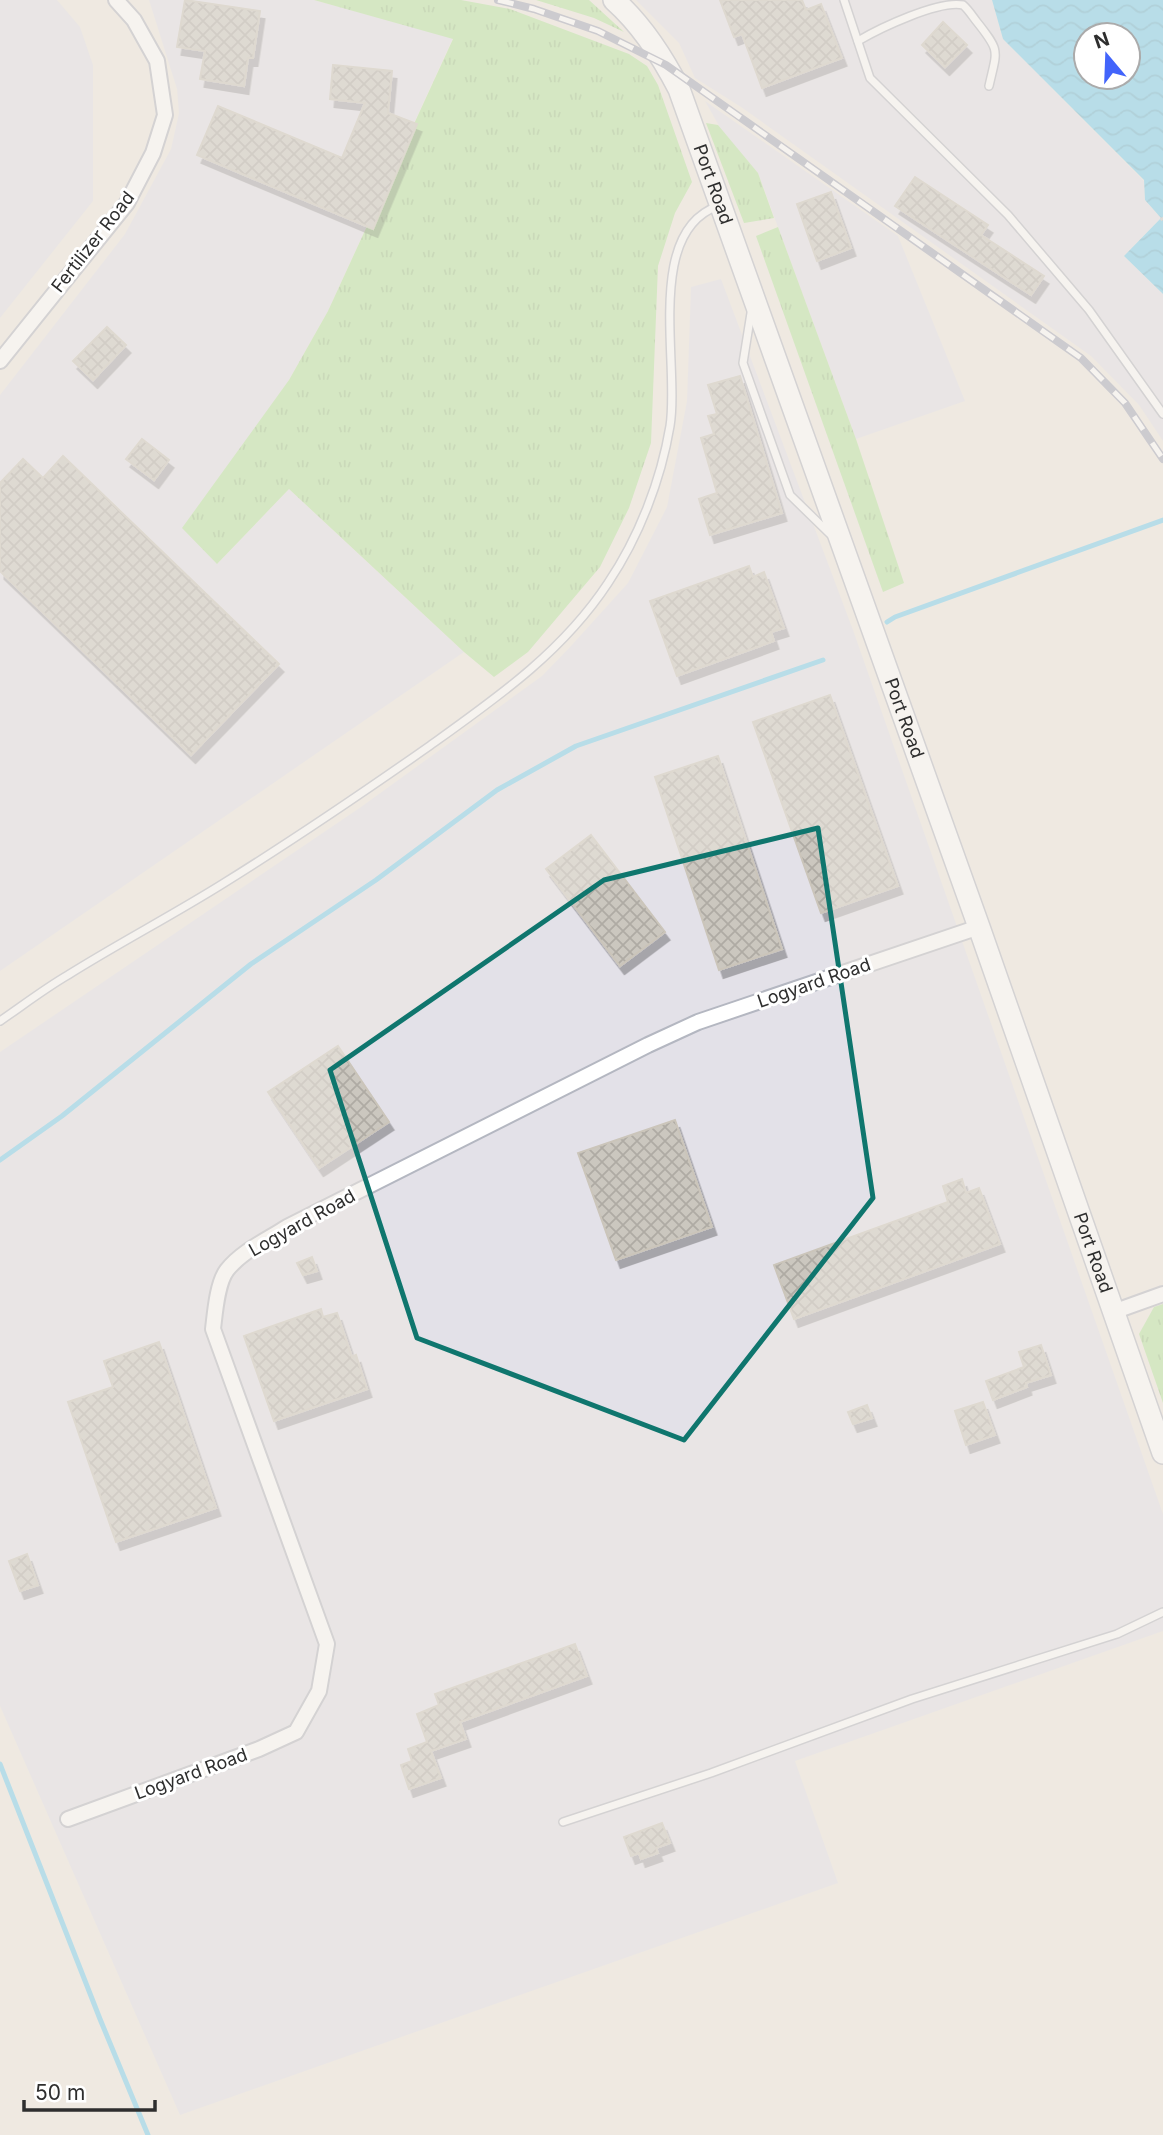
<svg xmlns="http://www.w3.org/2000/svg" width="1163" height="2135" font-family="Inter,sans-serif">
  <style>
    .industrial { fill: #e3e1e8 }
    .grass { fill: url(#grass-tufts) }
    .water { fill: url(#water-waves); fill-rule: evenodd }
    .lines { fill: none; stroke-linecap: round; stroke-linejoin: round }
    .stream { stroke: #75cff0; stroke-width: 5 }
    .building { fill: url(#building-cross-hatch); stroke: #cbc5ba; stroke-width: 2; filter: url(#shadow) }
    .service-casing { stroke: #b4b7c1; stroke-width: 10 }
    .minor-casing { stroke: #b4b7c1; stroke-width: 18 }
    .secondary-casing { stroke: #b4b7c1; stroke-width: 24 }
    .path { stroke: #c9c9c9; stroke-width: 3.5; stroke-dasharray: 5 3.5; stroke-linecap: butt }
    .service { stroke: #fff; stroke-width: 7 }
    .minor { stroke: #fff; stroke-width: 14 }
    .secondary { stroke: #fff; stroke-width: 21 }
    .rail-casing { stroke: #a3a6b8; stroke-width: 8 }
    .rail { stroke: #fff; stroke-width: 5; stroke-dasharray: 16; stroke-linecap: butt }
    .marked { fill: none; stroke: #0f766e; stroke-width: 5; stroke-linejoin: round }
    .labels { text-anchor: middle; stroke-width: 6; stroke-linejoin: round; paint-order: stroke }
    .street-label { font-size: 18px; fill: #2e2e2e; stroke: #fff }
  </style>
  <defs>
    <pattern id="grass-tufts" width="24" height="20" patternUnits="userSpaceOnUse" patternTransform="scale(1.75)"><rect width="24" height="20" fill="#b6e59e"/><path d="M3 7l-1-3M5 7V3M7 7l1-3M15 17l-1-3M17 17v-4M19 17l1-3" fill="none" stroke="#9dc588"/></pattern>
    <pattern id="water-waves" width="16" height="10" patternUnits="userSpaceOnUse" patternTransform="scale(1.75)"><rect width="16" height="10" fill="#75cff0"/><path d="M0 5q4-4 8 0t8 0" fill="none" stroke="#66b2ce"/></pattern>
    <pattern id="building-cross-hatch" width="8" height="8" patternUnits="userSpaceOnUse" patternTransform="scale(1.75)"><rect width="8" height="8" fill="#cbc7bf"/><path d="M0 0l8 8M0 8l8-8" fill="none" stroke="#afaba4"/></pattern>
    <filter id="shadow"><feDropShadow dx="4.5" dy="8" stdDeviation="0" flood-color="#0004"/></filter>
  </defs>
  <rect width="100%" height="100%" fill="#efe9e1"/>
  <g class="industrial">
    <path d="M0,0H57L80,27L93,65V201L0,318Z"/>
    <path d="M149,0H314L453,38L328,311L289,380L217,564L289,489L464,652L0,971V395L125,234L171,149L179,113L177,89Z"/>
    <path d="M636,0H992L1003,39L1144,181L1145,200L1161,218L1124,256L1163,294V441L1139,405L1091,356L741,107L695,78L679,43Z"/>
    <path d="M705,101L898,236L965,401L856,439L758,173L723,133Z"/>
    <path d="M721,279L853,630L1163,1514V1631L795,1761L838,1883L180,2115L0,1706V1052L361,807L542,676L571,646L628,583L667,507L687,401L691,287Z"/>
  </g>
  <g class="grass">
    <path d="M314,0H461L510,9L629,54L647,66L658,85L692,182L675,213L658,266L651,443L629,508L600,567L528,652L494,677L464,652L289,489L217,564L182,528L289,380L328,311L453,39Z"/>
    <path d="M536,0H589L624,32L594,18Z"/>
    <path d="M706,123L718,125L758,173L774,218L744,223Z"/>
    <path d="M778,227L856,439L904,583L883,592L756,236Z"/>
    <path d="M1163,1304V1403L1139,1334L1154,1307Z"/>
  </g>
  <path class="water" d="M992,0H1163V294L1124,256L1161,218L1145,200L1144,180L1003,39ZM1086,35H1128V77H1086Z"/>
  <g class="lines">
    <g class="stream">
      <path d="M887,622L895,617L1163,520"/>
      <path d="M0,1160L62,1116L251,964L376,880L497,790L576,746L823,660"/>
      <path d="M0,1764L100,2019L148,2135"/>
    </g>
  </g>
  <g class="building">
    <path d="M185,0L260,11L253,58H248L244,86L200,79L205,51L177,47Z"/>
    <path d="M720,0H802L806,10L821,4L842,58L762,88L742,34L734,37Z"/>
    <path d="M943,22L967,45L945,67L922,45Z"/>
    <path d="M333,65L392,71L388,113L417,124L373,229L197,155L218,106L342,158L365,103L330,99Z"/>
    <path d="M915,177L988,225L981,235L1044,276L1031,295L895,206Z"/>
    <path d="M831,192L851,248L817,261L797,204Z"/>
    <path d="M107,327L126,345L93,380L73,361Z"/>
    <path d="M740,376L782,513L710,535L699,499L717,493L701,438L714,434L708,416L717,414L708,385Z"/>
    <path d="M142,439L169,460L154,480L126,459Z"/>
    <path d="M63,456L279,664L191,755L0,571V483L23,459L43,478Z"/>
    <path d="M749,566L753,577L764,572L784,628L771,632L774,641L677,676L650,601Z"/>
    <path d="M830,695L898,886L821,913L753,722Z"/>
    <path d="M718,756L782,949L719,970L655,777Z"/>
    <path d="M591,835L665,932L620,966L546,869Z"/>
    <path d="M338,1046L389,1122L319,1168L268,1092Z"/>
    <path d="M675,1120L712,1227L616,1260L578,1153Z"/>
    <path d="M962,1179L966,1193L979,1188L1000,1244L794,1319L774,1265L948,1202L943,1186Z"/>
    <path d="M312,1257L317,1271L303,1275L297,1263Z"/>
    <path d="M321,1309L323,1317L337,1313L352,1357L356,1355L367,1389L274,1421L244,1336Z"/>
    <path d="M159,1342L216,1508L116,1542L68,1402L113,1387L104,1361Z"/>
    <path d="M1041,1345L1051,1375L1026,1383L1027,1387L993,1400L986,1381L1024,1367L1019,1352Z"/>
    <path d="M983,1402L995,1435L966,1445L955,1411Z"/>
    <path d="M867,1405L872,1418L853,1424L848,1412Z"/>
    <path d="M27,1554L38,1585L20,1591L9,1561Z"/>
    <path d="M575,1644L587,1676L460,1722L466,1739L431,1751L441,1778L409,1789L401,1765L412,1761L408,1749L427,1742L417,1714L439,1705L435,1694Z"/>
    <path d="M662,1823L670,1843L656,1848L658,1853L641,1859L639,1853L631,1856L624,1837Z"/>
  </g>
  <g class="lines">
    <defs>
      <g id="service">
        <path d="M844,0L870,78L1008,215L1089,310L1163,414"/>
        <path d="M858,41C880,28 939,0 963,5C968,9 973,17 977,22C1001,52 997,50 989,86"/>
        <path d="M751,313L743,363L790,495L830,534"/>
        <path d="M0,1021C22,1006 44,989 68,975C119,943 173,915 224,883C293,840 361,794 428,747C495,699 562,653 608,583C639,537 661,480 670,426C680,365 644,232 718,206"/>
        <path d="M563,1822L711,1773L912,1699L1117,1634L1163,1612"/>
      </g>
      <g id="minor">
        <path d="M0,361L127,203L153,153L165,115L157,61L134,20L116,0"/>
        <path d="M1113,1312L1163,1294"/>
        <path d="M68,1819L259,1749L296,1732L319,1691L327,1644L213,1329C215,1313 217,1283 227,1270C242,1251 267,1240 287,1227L648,1045L698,1022L979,927"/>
      </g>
      <g id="secondary">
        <path id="s1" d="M614,0C642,25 662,56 679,89L979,927L1163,1453"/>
      </g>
    </defs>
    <use href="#service" class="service-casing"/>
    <use href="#minor" class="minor-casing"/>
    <use href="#secondary" class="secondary-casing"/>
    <path class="path" d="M1161,218L1163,220"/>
    <use href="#service" class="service"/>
    <use href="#minor" class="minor"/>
    <use href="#secondary" class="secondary"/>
    <defs>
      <path id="rail" d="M498,0L534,9L598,31L666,65L1081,358L1125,403L1163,459"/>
    </defs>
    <use href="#rail" class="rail-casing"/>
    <use href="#rail" class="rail"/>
  </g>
  <path d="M0 0H1163V2135H0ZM818,828L873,1198L684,1440L417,1338L330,1070L604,880Z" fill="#efe9e1" fill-opacity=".55" fill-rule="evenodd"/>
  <path class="marked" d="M818,828L873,1198L684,1440L417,1338L330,1070L604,880Z"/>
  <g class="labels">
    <g class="street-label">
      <text dy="6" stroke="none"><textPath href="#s1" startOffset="212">Port Road</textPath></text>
      <text transform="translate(93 242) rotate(-52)" y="6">Fertilizer Road</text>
      <text dy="6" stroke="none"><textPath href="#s1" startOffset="779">Port Road</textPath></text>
      <text transform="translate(814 983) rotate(-19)" y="6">Logyard Road</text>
      <text transform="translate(302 1223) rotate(-29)" y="6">Logyard Road</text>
      <text dy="6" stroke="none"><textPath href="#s1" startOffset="1346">Port Road</textPath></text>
      <text transform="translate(191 1774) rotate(-20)" y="6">Logyard Road</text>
    </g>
  </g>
  <g transform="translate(1107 56) rotate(341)"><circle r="33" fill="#ffffff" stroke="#ababab" stroke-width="2"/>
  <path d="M0-5L12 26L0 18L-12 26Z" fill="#4264fb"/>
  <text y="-10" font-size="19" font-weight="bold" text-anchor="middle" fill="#2e2e2e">N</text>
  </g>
  <path d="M24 2100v10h131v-10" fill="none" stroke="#2e2e2e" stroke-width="3.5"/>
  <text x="35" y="2100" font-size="21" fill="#2e2e2e" stroke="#ffffff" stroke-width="5" paint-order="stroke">50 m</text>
</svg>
